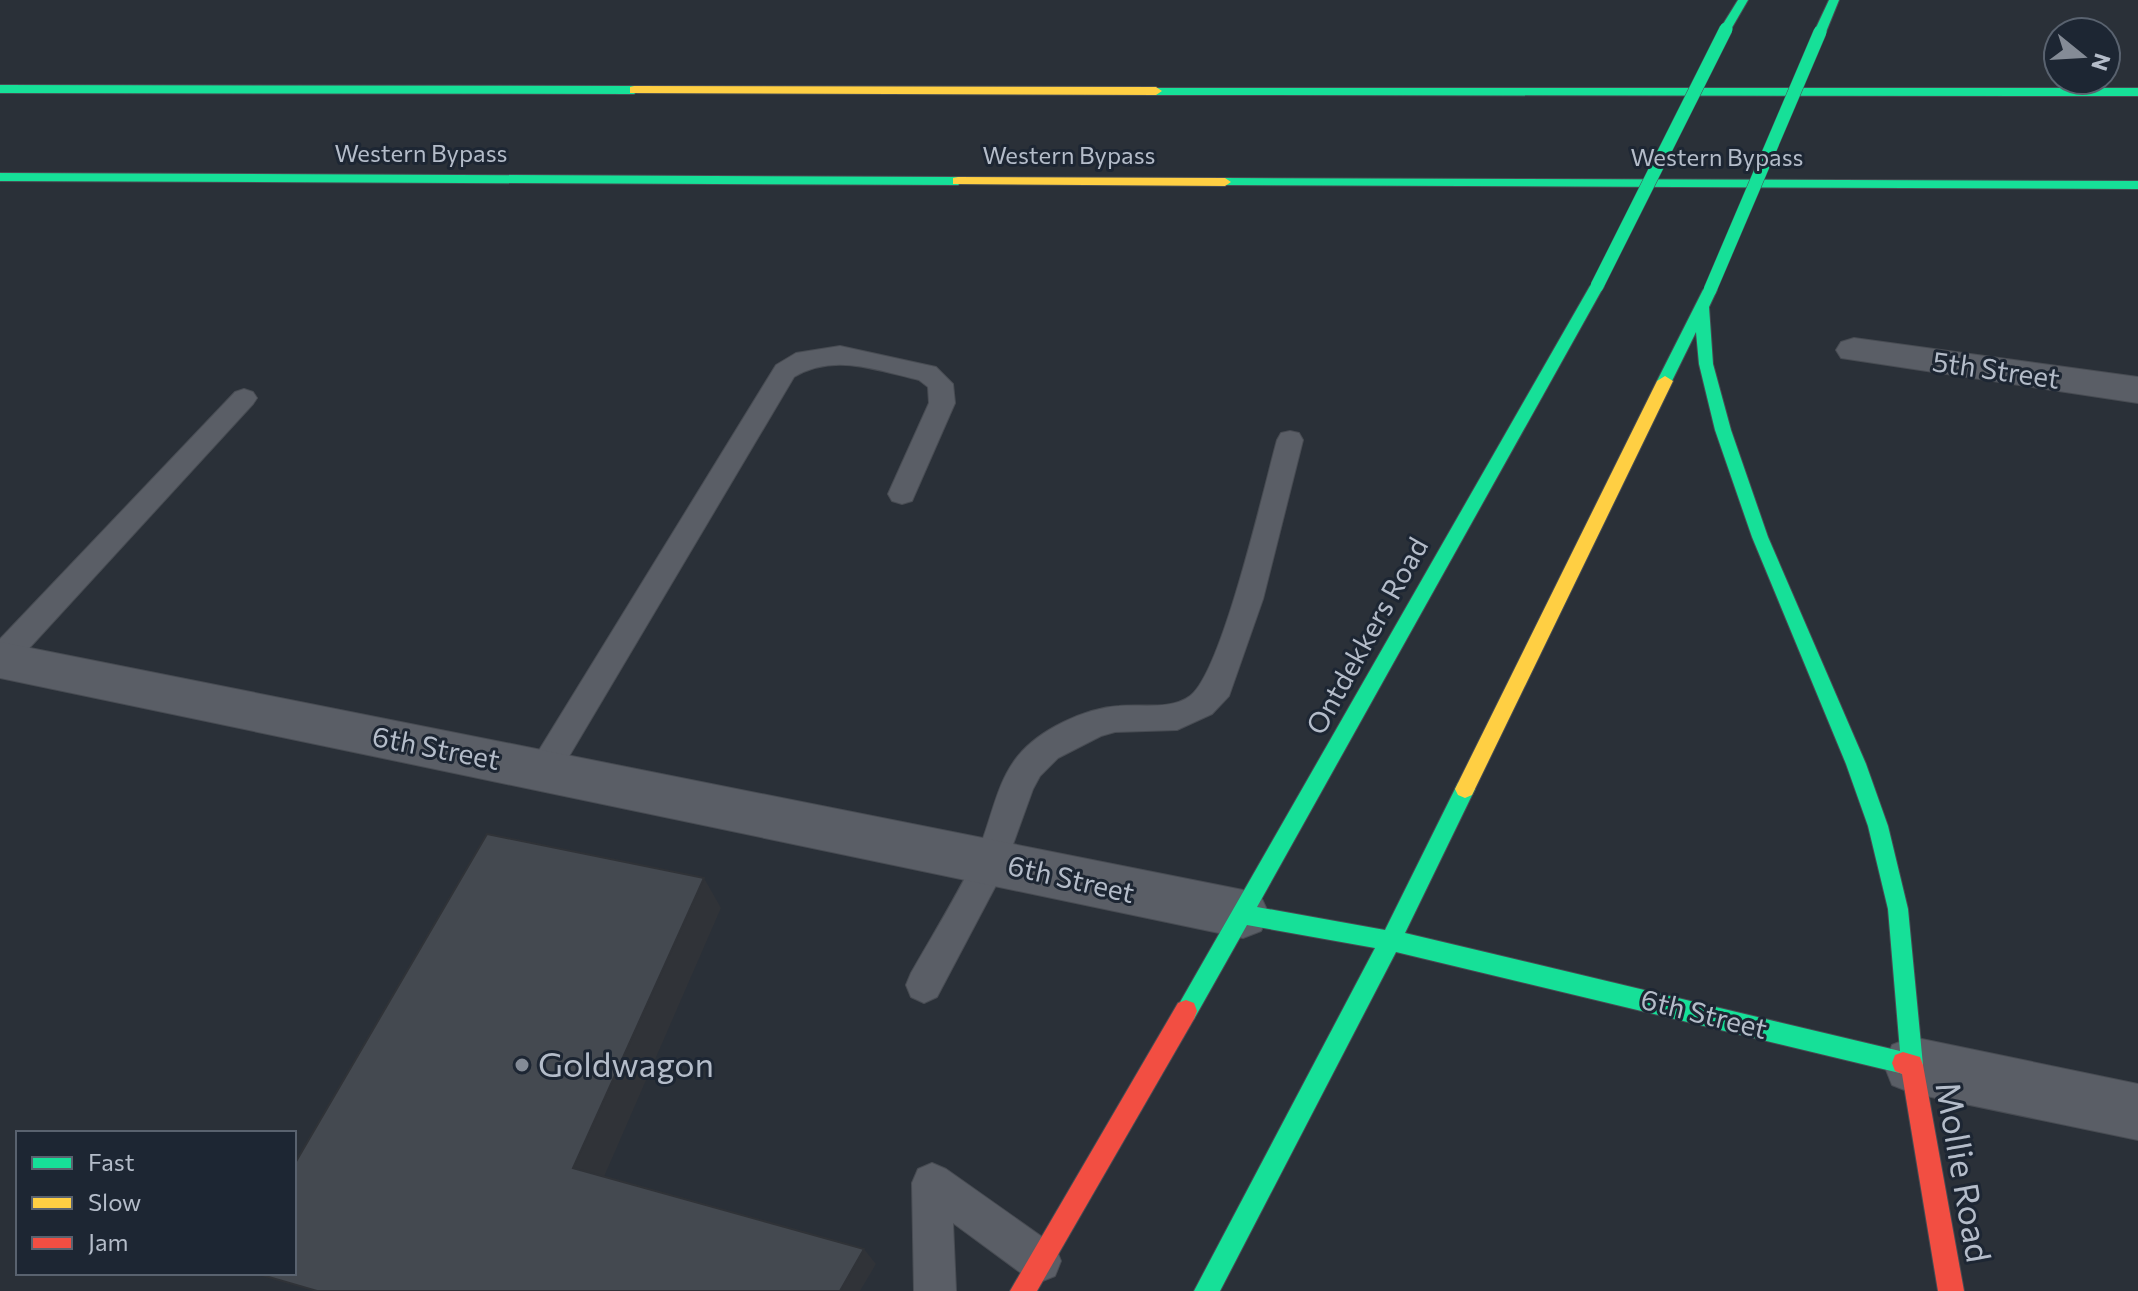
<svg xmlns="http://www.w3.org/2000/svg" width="2138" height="1291" font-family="Commissioner,sans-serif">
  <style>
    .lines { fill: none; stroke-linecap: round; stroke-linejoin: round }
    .lane-casing { stroke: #484c53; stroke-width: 2 }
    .street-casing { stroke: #484c53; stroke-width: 2 }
    .fast-casing { stroke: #484c53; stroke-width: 2 }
    .slow-casing { stroke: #484c53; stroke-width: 2 }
    .jam-casing { stroke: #484c53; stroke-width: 2 }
    .lane { fill: #5a5e66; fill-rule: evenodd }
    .street { fill: #5a5e66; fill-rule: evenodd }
    .fast { fill: #16e098; fill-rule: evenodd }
    .slow { fill: #ffcf43; fill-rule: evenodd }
    .jam { fill: #f24e42; fill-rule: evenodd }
    .fast-bridge-casing { stroke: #484c55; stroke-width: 14; stroke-linecap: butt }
    .fast-bridge { stroke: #16e098; stroke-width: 13 }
    .shaded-wall { fill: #303338 }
    .building { fill: #444950; stroke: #303338; stroke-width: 2 }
    .poi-dot { fill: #848b96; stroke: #1d2633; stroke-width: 3 }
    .labels { text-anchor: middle; stroke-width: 6; stroke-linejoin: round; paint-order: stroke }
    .far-street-label { font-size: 24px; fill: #b4bcc9; stroke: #1d2633 }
    .street-label { font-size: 28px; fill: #b4bcc9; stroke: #1d2633 }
    .near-poi-label { font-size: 34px; fill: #b4bcc9; stroke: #1d2633; text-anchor: start }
    .near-street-label { font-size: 34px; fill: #b4bcc9; stroke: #1d2633 }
  </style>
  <rect width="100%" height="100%" fill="#2a3038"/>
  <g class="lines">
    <defs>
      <g id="lane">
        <path d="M840,346L936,367L953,384L955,403L912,501L902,504L892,501L888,494L929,403L928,387L919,380C876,370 834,353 794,377L555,780L544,784L533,780L528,770L533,760L776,365L796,353Z"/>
        <path d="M244,389L253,392L257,398L253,404L11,668L0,671V639L235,392Z"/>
        <path d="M1290,431L1299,433L1303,440L1263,599L1229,696L1212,714L1177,730L1115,732L1101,736L1058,758L1040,776L1033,789L1003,872L937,997L924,1003L911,997L906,985L911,973C933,934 957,896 976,856C991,824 995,784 1018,756C1039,730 1085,708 1119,706C1142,704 1171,710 1190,696C1222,673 1264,487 1277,440L1281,433Z"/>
        <path d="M932,1163L946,1169L1055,1246L1061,1261L1055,1276L1040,1282L1025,1276L953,1223L956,1291H914L912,1183L918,1169Z"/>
      </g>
      <g id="street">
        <path d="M1854,338L2138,377V403L1841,358L1836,350L1841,342Z"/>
        <path d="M0,642L1243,890L1261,897L1269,914L1261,931L1243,938L0,678Z"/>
        <path d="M1912,1037L2138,1084V1140L1912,1093L1892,1085L1884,1065L1892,1045Z"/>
      </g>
      <g id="fast">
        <path d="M1738,0H1748L1730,31H1722L1720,29Z"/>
        <path d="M1829,0H1839L1826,32L1816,34L1814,32Z"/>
        <path d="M0,85L634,86L640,90L634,94L0,93Z"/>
        <path d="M1152,88H2138V96L1156,95L1152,94Z"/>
        <path d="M0,173L958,177L964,181L958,185L0,181Z"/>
        <path d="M1225,178L2138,181V189L1220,185L1219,182Z"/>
        <path d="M1597,282L1604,286L1257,907L1385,930L1458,783L1465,780L1472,783L1475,789L1405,933L1900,1051L1888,909L1868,826L1846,764L1752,537L1715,430L1699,364L1696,332L1670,385L1665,386L1657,381L1703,290L1710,286L1717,290L1709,307L1713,364L1731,430L1768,537L1866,764L1888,826L1908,909L1923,1065L1920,1073L1912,1076L1396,952L1220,1291H1194L1375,948L1247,925L1194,1019L1186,1022L1178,1019L1175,1011L1590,286Z"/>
      </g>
      <g id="slow">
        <path d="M634,86L1156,87L1162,91L1156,95L630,93V87Z"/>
        <path d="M958,177L1225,178L1231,182L1225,186L953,184V178Z"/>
        <path d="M1665,376L1673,381L1472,795L1465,798L1458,795L1455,789L1458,783L1657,381Z"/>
      </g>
      <g id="jam">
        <path d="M1186,1000L1194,1003L1197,1011L1194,1019L1037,1291H1010L1178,1003Z"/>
        <path d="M1903,1052L1920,1057L1923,1065L1964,1291H1938L1902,1074L1895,1071L1892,1063L1895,1055Z"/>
      </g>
    </defs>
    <use href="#lane" class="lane-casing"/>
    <use href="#street" class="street-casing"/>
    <use href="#fast" class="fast-casing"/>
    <use href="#slow" class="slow-casing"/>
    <use href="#jam" class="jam-casing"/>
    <use href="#lane" class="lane"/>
    <use href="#street" class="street"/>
    <use href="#fast" class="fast"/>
    <use href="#slow" class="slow"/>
    <use href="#jam" class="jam"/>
    <defs>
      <g id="fast-bridge">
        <path d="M1597,286L1726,29"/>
        <path d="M1710,290L1820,32"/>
      </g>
    </defs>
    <use href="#fast-bridge" class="fast-bridge-casing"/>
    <use href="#fast-bridge" class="fast-bridge"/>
  </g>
  <g class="shaded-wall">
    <path d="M704,878L721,908L600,1186L573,1168Z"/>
    <path d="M864,1249L876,1264L860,1291H840Z"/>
  </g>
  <path class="building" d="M487,834L704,878L573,1168L864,1249L840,1291H317L255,1273H294V1165Z"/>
  <circle class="poi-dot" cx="522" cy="1065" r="8"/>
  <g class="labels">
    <g class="far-street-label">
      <text x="421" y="162">Western Bypass</text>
      <text x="1069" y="164">Western Bypass</text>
      <text x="1717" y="166">Western Bypass</text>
    </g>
    <g class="street-label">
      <text transform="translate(1996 370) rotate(8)" y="10">5th Street</text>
      <text transform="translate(1367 636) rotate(-61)" y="10">Ontdekkers Road</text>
      <text transform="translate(436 748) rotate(11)" y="10">6th Street</text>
      <text transform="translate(1071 879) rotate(13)" y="10">6th Street</text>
      <text transform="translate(1704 1014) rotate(14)" y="10">6th Street</text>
    </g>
    <g class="near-poi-label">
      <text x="538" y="1077">Goldwagon</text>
    </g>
    <g class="near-street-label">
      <text transform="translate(1963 1172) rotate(80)" y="12">Mollie Road</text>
    </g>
  </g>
  <rect x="16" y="1131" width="280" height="144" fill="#1d2633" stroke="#59626f" stroke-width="2"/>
  <rect x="32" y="1157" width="40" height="12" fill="#16e098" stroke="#59626f" stroke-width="2"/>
  <text x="88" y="1171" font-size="24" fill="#b4bcc9">Fast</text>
  <rect x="32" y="1197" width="40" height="12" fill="#ffcf43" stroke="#59626f" stroke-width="2"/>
  <text x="88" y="1211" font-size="24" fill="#b4bcc9">Slow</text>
  <rect x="32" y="1237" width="40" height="12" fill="#f24e42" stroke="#59626f" stroke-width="2"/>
  <text x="88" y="1251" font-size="24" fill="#b4bcc9">Jam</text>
  <g transform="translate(2082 56) rotate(108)"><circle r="38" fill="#1d2633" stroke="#59626f" stroke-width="2"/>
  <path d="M0-6L14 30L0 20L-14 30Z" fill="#848b96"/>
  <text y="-12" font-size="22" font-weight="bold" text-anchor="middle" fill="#b4bcc9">N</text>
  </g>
</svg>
